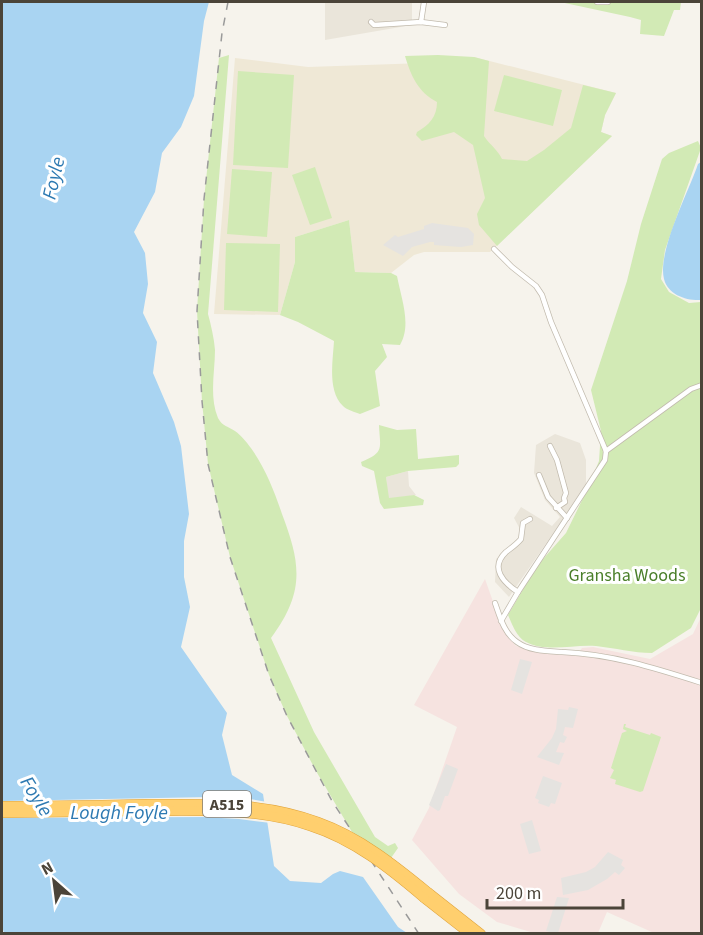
<svg xmlns="http://www.w3.org/2000/svg" width="703" height="935" font-family="'Source Sans 3',sans-serif">
  <style>
    .residential { fill: #eae5da }
    .education { fill: #efe8d6 }
    .medical { fill: #f6e3e0 }
    .green { fill: #d2eab5 }
    .parking { fill: #e5e3e0 }
    .water { fill: #a9d4f2 }
    .pier { fill: #f6f3ec }
    .lines { fill: none; stroke-linecap: round; stroke-linejoin: round }
    .street-casing { stroke: #c2bbae; stroke-width: 6 }
    .highway-casing { stroke: #e0a43c; stroke-width: 10 }
    .street { stroke: #fff; stroke-width: 4.5 }
    .highway { stroke: #ffcf6e; stroke-width: 9 }
    .rail { stroke: #9a9a9a; stroke-width: 1.5; stroke-dasharray: 8 8; stroke-linecap: butt }
    .highway-bridge-casing { stroke: #e0a43c; stroke-width: 10; stroke-linecap: butt }
    .highway-bridge { stroke: #ffcf6e; stroke-width: 9 }
    .labels { text-anchor: middle; stroke-width: 6; stroke-linejoin: round; paint-order: stroke }
    .shield { fill: #fff; stroke: #817c74; stroke-width: 1.5 }
    .shield-label { font-size: 16px; font-weight: bold; fill: #4b4439 }
    .park-label { font-size: 18px; fill: #4a7f2a; stroke: #fff }
    .water-label { font-size: 20px; font-style: italic; fill: #2e7ab2; stroke: #fff }
  </style>
  <rect width="100%" height="100%" fill="#f6f3ec"/>
  <g class="residential">
    <path d="M325,2H412V25L325,40Z"/>
    <path d="M555,434L580,443L586,460V486L509,597L495,582L496,559L517,543L521,531L514,518L521,507L552,526L560,517L545,500L534,473L536,445Z"/>
    <path d="M408,471L409,486L416,495L388,499L386,477Z"/>
  </g>
  <path class="education" d="M474,57L616,93L605,115L601,132L612,136L490,252H424L414,255L391,273L355,272L349,220L295,237V262L280,315L214,314L235,58L308,67L424,63Z"/>
  <path class="medical" d="M485,579L502,627L516,646L549,654L577,655L582,648L593,647L650,659L693,634L701,617V933H654L607,912L598,933H534L497,922L459,894L412,840L429,808L457,727L414,705Z"/>
  <g class="green">
    <path d="M560,2H681L680,10H674L664,36L640,34L641,20L630,17Z"/>
    <path d="M229,55L208,314C211,325 214,338 215,350C215,372 209,396 218,418C223,427 228,426 235,431C241,435 249,445 253,451C266,470 275,493 282,514C301,564 305,592 271,638L314,732L375,837L388,846L395,843L398,848L391,858L352,832L316,771L287,716L269,675L230,557L208,464L202,401L197,311L204,199L219,58Z"/>
    <path d="M438,55L474,57L489,61L484,136C490,145 498,150 502,159L527,161L544,150L571,128L583,85L616,93L605,115L601,132L612,136L497,246L479,225L477,214L485,198L473,145L454,132L422,141L416,135L417,132C429,125 437,117 437,102C418,92 411,76 405,56Z"/>
    <path d="M238,71L294,75L288,168L233,165Z"/>
    <path d="M504,75L562,90L553,126L494,111Z"/>
    <path d="M698,141L701,148L665,250L661,279L669,292L689,303L701,302V608L691,628L652,653C633,653 615,648 596,646C574,644 547,653 526,642C517,638 512,624 508,615L536,567L566,533L588,488L599,461L601,431L591,390L627,281L641,224L662,159L669,153Z"/>
    <path d="M315,167L332,218L310,225L292,175Z"/>
    <path d="M232,169L272,172L267,237L227,234Z"/>
    <path d="M349,220L355,272L391,273L397,276C401,298 412,325 400,345L382,344L387,357L375,371L380,406L360,414C355,412 347,410 343,406C327,391 333,360 334,341L298,322L280,315L295,262V237Z"/>
    <path d="M226,243L280,244L278,312L224,310Z"/>
    <path d="M379,425L397,430L416,429L418,459L459,455V464L456,467L408,471L386,477L389,498L414,495L424,500L423,505L384,509L380,503L374,471L362,466L361,462C385,452 380,449 379,425Z"/>
    <path d="M624,724H626L625,727L650,735L651,733L661,737L643,791L640,792L615,784L616,780L610,778L614,770L611,768L622,733L627,731L623,729Z"/>
  </g>
  <g class="parking">
    <path d="M432,223L468,228L474,234L473,245L461,247L434,245V242H430L412,247L403,256L383,245L395,235L398,237L424,229V226Z"/>
    <path d="M520,659L532,662L522,694L511,690Z"/>
    <path d="M569,707L578,709L573,728L565,727L563,735L567,737L564,743L560,742L556,752L564,753L559,765L537,757L552,738L556,729L558,709L568,710Z"/>
    <path d="M446,764L458,769L448,796H445L440,810L438,811L429,805Z"/>
    <path d="M543,776L562,783L555,804L551,803L549,807L538,803L539,800L535,798Z"/>
    <path d="M532,820L541,851L529,854L520,824Z"/>
    <path d="M608,852L623,860L621,865L625,868L619,875L615,872L607,879L588,890L563,895L561,878L586,872L595,867Z"/>
    <path d="M557,897L569,898L558,933H553L546,931Z"/>
  </g>
  <g class="water">
    <path d="M2,2H209L204,21L194,96L181,127L162,153L155,192L134,232L145,253L148,284L143,313L157,342L153,373L174,422L181,446L189,514L184,541V577L190,607L181,647L227,713L222,735L232,775L263,794L274,866L290,881L321,883L333,874L340,871L363,877L398,927L407,933H4L2,926Z"/>
    <path d="M701,162V300C687,301 668,295 664,279C657,252 689,191 698,164Z"/>
  </g>
  <path class="pier" d="M210,797L250,799L267,802L271,823L239,819L203,817L2,818V801Z"/>
  <g class="lines">
    <defs>
      <g id="street">
        <path d="M597,2H608"/>
        <path d="M371,22L374,25L421,22L445,25"/>
        <path d="M421,22L424,2"/>
        <path d="M494,249L512,267L536,286L542,295L551,322L606,451L605,460L518,592L501,621"/>
        <path d="M550,446L557,460L566,493L564,498L565,502L556,508"/>
        <path d="M606,451L691,389L702,385"/>
        <path d="M539,475L548,497L567,518"/>
        <path d="M518,592C504,583 489,568 506,552C511,548 516,545 521,539L523,523L530,519"/>
        <path d="M495,603C500,617 504,633 517,642C529,651 548,651 562,652C611,654 655,668 702,683"/>
      </g>
      <g id="highway">
        <path d="M429,893L481,934"/>
        <path d="M424,898L470,934"/>
      </g>
    </defs>
    <use href="#street" class="street-casing"/>
    <use href="#highway" class="highway-casing"/>
    <use href="#street" class="street"/>
    <use href="#highway" class="highway"/>
    <path class="rail" d="M228,2L222,33L204,199L197,311L202,401L208,464L230,557L269,675L287,716L332,801L419,934"/>
    <defs>
      <g id="highway-bridge">
        <path d="M2,806C50,806 99,805 147,804C205,804 263,801 318,822C360,837 395,865 429,893"/>
        <path d="M2,813C50,812 99,812 147,811C202,811 257,808 310,826C354,840 390,869 424,898"/>
      </g>
    </defs>
    <use href="#highway-bridge" class="highway-bridge-casing"/>
    <use href="#highway-bridge" class="highway-bridge"/>
  </g>
  <g class="labels">
    <rect class="shield" x="203" y="791" width="48" height="26" rx="4.5"/>
    <g class="shield-label">
      <text x="227" y="810">A515</text>
    </g>
    <g class="park-label">
      <text x="627" y="581">Gransha Woods</text>
    </g>
    <g class="water-label">
      <text transform="translate(53 178) rotate(-77)" y="7">Foyle</text>
      <text transform="translate(37 796) rotate(58)" y="7">Foyle</text>
      <text x="119" y="819">Lough Foyle</text>
    </g>
  </g>
  <rect width="703" height="935" fill="none" stroke="#4b4439" stroke-width="6"/>
  <g transform="translate(54 881) rotate(332)" stroke="#ffffff" stroke-width="4.5" paint-order="stroke">
  <path d="M0-4.5L10 22L0 15L-10 22Z" fill="#4b4439"/>
  <text y="-9" font-size="16" font-weight="bold" text-anchor="middle" fill="#4b4439">N</text>
  </g>
  <path d="M487 899v9h136v-9" fill="none" stroke="#4b4439" stroke-width="3"/>
  <text x="496" y="899" font-size="18" fill="#4b4439" stroke="#ffffff" stroke-width="4.5" paint-order="stroke">200 m</text>
</svg>
